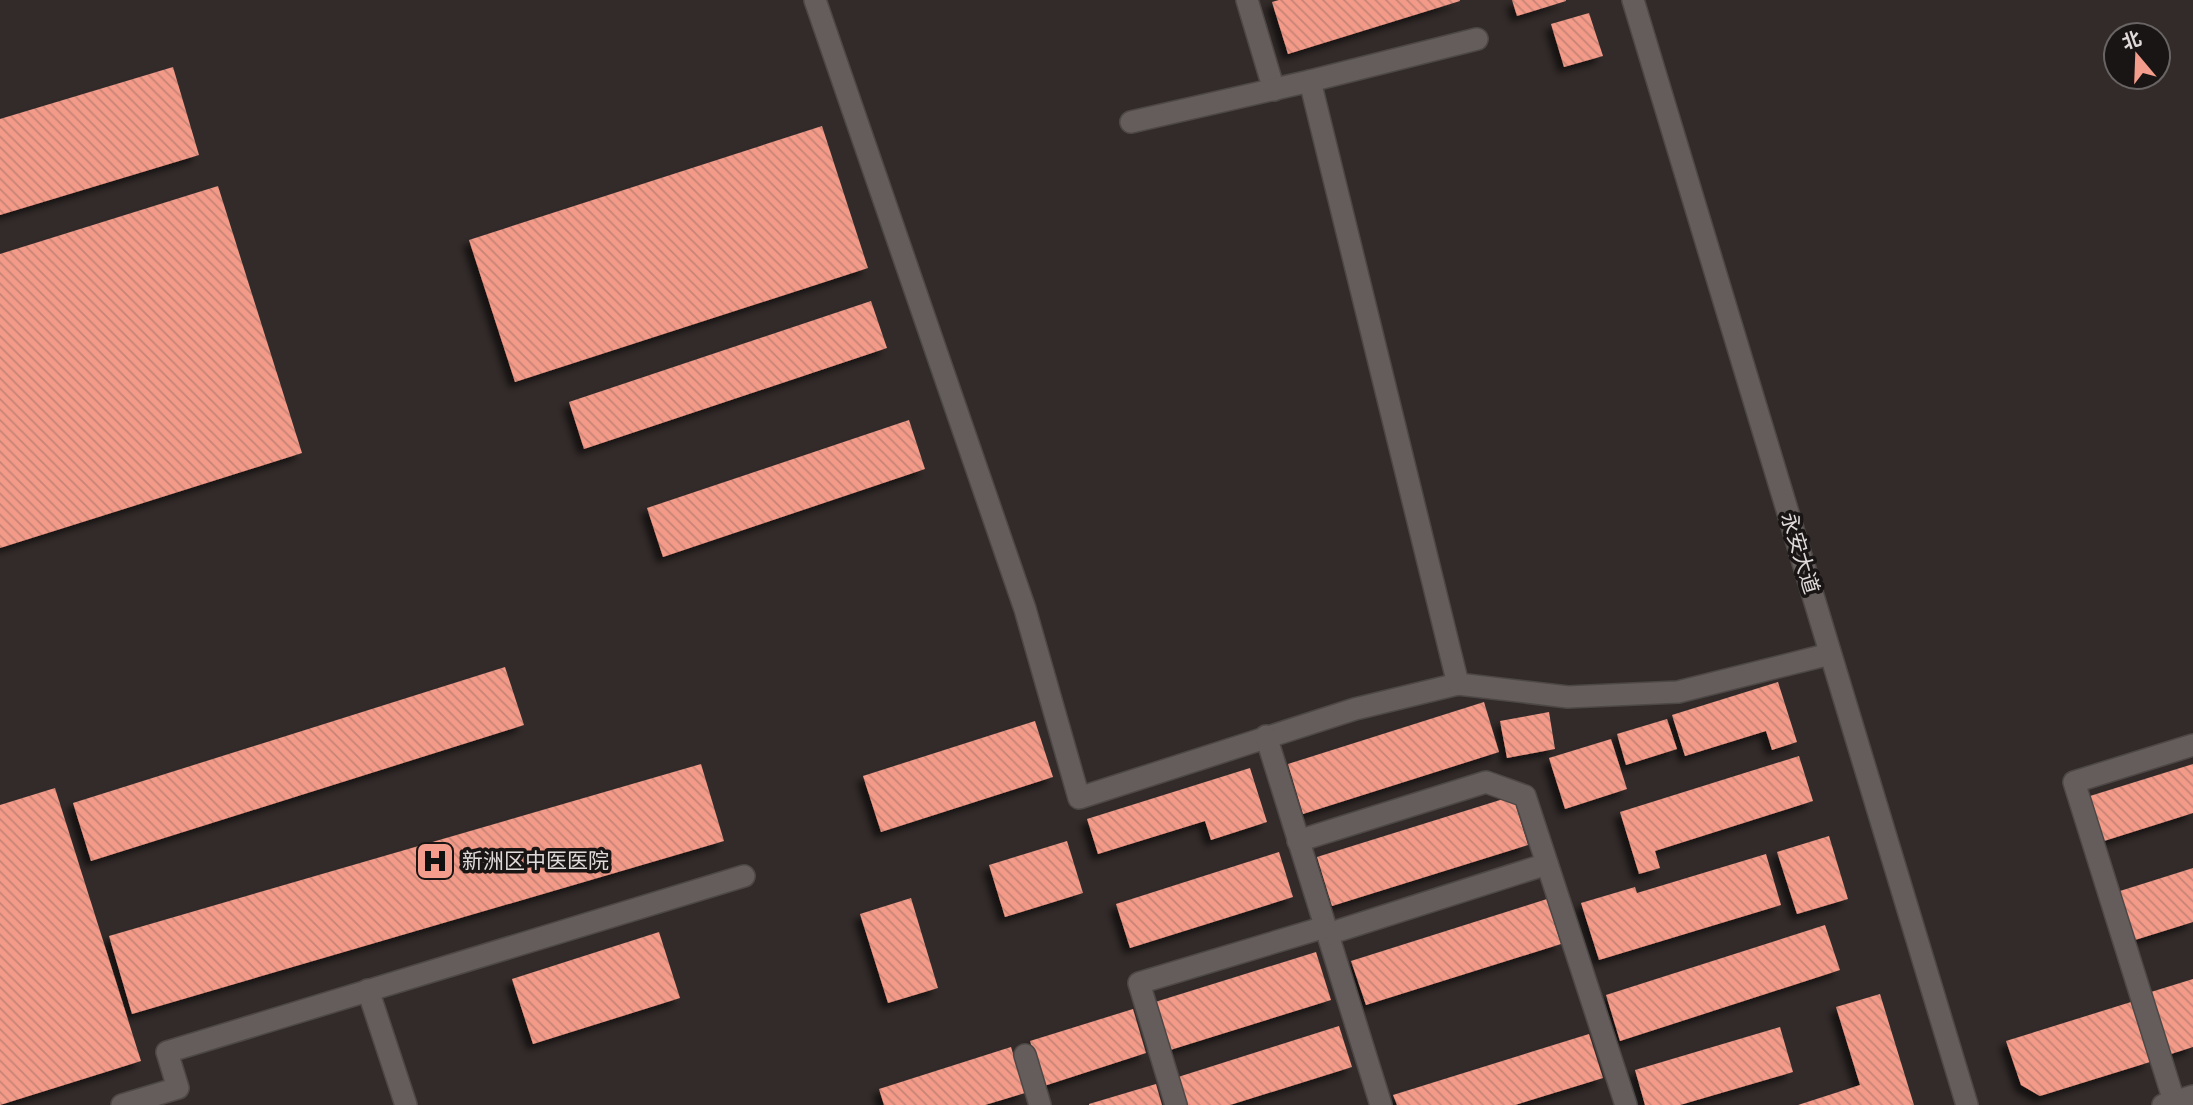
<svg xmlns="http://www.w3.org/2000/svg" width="2193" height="1105" font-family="Arial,'Noto Sans SC',sans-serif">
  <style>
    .building { fill: url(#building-back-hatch); filter: url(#shadow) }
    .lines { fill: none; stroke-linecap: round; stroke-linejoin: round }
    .minor-casing { stroke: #4d4846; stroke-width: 24 }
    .minor { stroke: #655d5b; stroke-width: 21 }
    .labels { text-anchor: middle; stroke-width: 7; stroke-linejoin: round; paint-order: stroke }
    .street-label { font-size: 21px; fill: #e0dbda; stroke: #181514 }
    .poi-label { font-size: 21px; fill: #e0dbda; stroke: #181514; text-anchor: start }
  </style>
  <defs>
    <pattern id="building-back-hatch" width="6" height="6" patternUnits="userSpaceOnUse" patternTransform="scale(1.75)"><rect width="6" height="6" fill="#f39a88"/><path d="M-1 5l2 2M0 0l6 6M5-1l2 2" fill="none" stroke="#c78476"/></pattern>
    <filter id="shadow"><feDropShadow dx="-6" dy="6" stdDeviation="3.5" flood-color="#0009"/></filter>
  </defs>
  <rect width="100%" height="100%" fill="#332b2a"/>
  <g class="building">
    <path d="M1279,0H1460V1L1288,54L1272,2Z"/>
    <path d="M1512,0H1566V1L1517,16Z"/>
    <path d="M1589,13L1603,56L1564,67L1551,24Z"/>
    <path d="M173,67L199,155L0,215V119Z"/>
    <path d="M822,126L868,268L515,382L469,240Z"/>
    <path d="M218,186L302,453L0,548V254Z"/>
    <path d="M871,301L887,348L584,449L569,402Z"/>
    <path d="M909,420L925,469L663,557L647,508Z"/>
    <path d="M505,667L524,725L91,861L73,803Z"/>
    <path d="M1778,682L1797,742L1772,750L1766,731L1685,756L1672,715Z"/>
    <path d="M1484,702L1499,752L1303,814L1288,764Z"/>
    <path d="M1549,712L1555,749L1507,758L1500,721Z"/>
    <path d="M1667,719L1677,749L1626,765L1617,734Z"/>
    <path d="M1035,721L1053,777L881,832L863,776Z"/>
    <path d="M1611,739L1627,789L1565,809L1549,758Z"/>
    <path d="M1799,756L1813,801L1655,851L1660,868L1639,874L1620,812Z"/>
    <path d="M701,764L724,841L132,1014L109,936Z"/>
    <path d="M2193,764V813L2104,841L2090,796Z"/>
    <path d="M1250,768L1267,822L1211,840L1205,821L1098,854L1087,819Z"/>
    <path d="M55,788L141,1061L0,1105V805Z"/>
    <path d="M1513,796L1528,845L1332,906L1317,857Z"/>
    <path d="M1829,836L1848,899L1797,914L1777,852Z"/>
    <path d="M1067,841L1083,893L1005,917L989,865Z"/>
    <path d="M1279,852L1293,897L1130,948L1116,904Z"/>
    <path d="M1766,854L1781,905L1599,960L1581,903L1635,887L1637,893Z"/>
    <path d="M2193,868V922L2135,940L2120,891Z"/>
    <path d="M911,898L938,988L888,1003L860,914Z"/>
    <path d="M1547,899L1561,944L1366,1005L1351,961Z"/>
    <path d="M1825,925L1840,970L1620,1041L1606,995Z"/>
    <path d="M659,932L680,998L533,1044L512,979Z"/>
    <path d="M1316,952L1331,1000L1167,1051L1152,1003Z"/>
    <path d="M2193,979V1047L2171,1054L2151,992Z"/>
    <path d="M1880,994L1914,1105H1798L1860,1085L1836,1007Z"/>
    <path d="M2131,1002L2150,1062L2040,1096L2021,1085L2006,1041Z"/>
    <path d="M1133,1009L1146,1053L1044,1086L1030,1041Z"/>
    <path d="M1339,1026L1352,1067L1230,1105H1184L1175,1078Z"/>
    <path d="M1780,1027L1793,1072L1680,1105H1645L1635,1070Z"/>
    <path d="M1589,1034L1603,1078L1515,1105H1397L1393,1095Z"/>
    <path d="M1011,1047L1025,1093L985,1105H884L879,1089Z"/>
    <path d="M1156,1084L1162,1105H1089V1104Z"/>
  </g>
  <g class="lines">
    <defs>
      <g id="minor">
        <path d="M815,0L1025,609L1079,798L1355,709L1458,684L1568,697L1678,692L1830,654"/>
        <path d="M1247,0L1274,90"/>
        <path d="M1633,0L1967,1105"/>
        <path d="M1310,81L1458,684"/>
        <path d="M1131,122L1310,81L1477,39"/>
        <path d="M1266,736L1381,1105"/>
        <path d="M1298,841L1486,782L1525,796L1626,1105"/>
        <path d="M1328,934L1547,864"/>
        <path d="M368,990L406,1105"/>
        <path d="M1025,1055L1040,1105"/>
        <path d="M2174,1101L2074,782L2193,745"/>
        <path d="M122,1105L178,1088L167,1052L744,876"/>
        <path d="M1176,1105L1139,983L1325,927"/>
        <path d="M2163,1105L2193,1096"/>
      </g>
    </defs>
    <use href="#minor" class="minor-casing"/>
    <use href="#minor" class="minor"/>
  </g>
  <defs>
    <symbol id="hospital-square" viewBox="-11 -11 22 22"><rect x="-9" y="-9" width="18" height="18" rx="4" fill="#f49d8c" stroke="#181514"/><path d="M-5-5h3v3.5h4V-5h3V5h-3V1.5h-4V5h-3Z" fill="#111"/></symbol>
  </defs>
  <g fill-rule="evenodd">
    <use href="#hospital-square" x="413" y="839" width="44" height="44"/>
  </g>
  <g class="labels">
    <g class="street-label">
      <text transform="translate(1800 553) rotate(73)" y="7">永安大道</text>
    </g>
    <g class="poi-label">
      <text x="462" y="868">新洲区中医医院</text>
    </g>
  </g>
  <g transform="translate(2137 56) rotate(341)"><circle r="33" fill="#181514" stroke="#686463" stroke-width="2"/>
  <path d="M0-5L12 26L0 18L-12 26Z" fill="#f49d8c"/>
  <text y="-10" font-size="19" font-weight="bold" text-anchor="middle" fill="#e0dbda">北</text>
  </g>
</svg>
